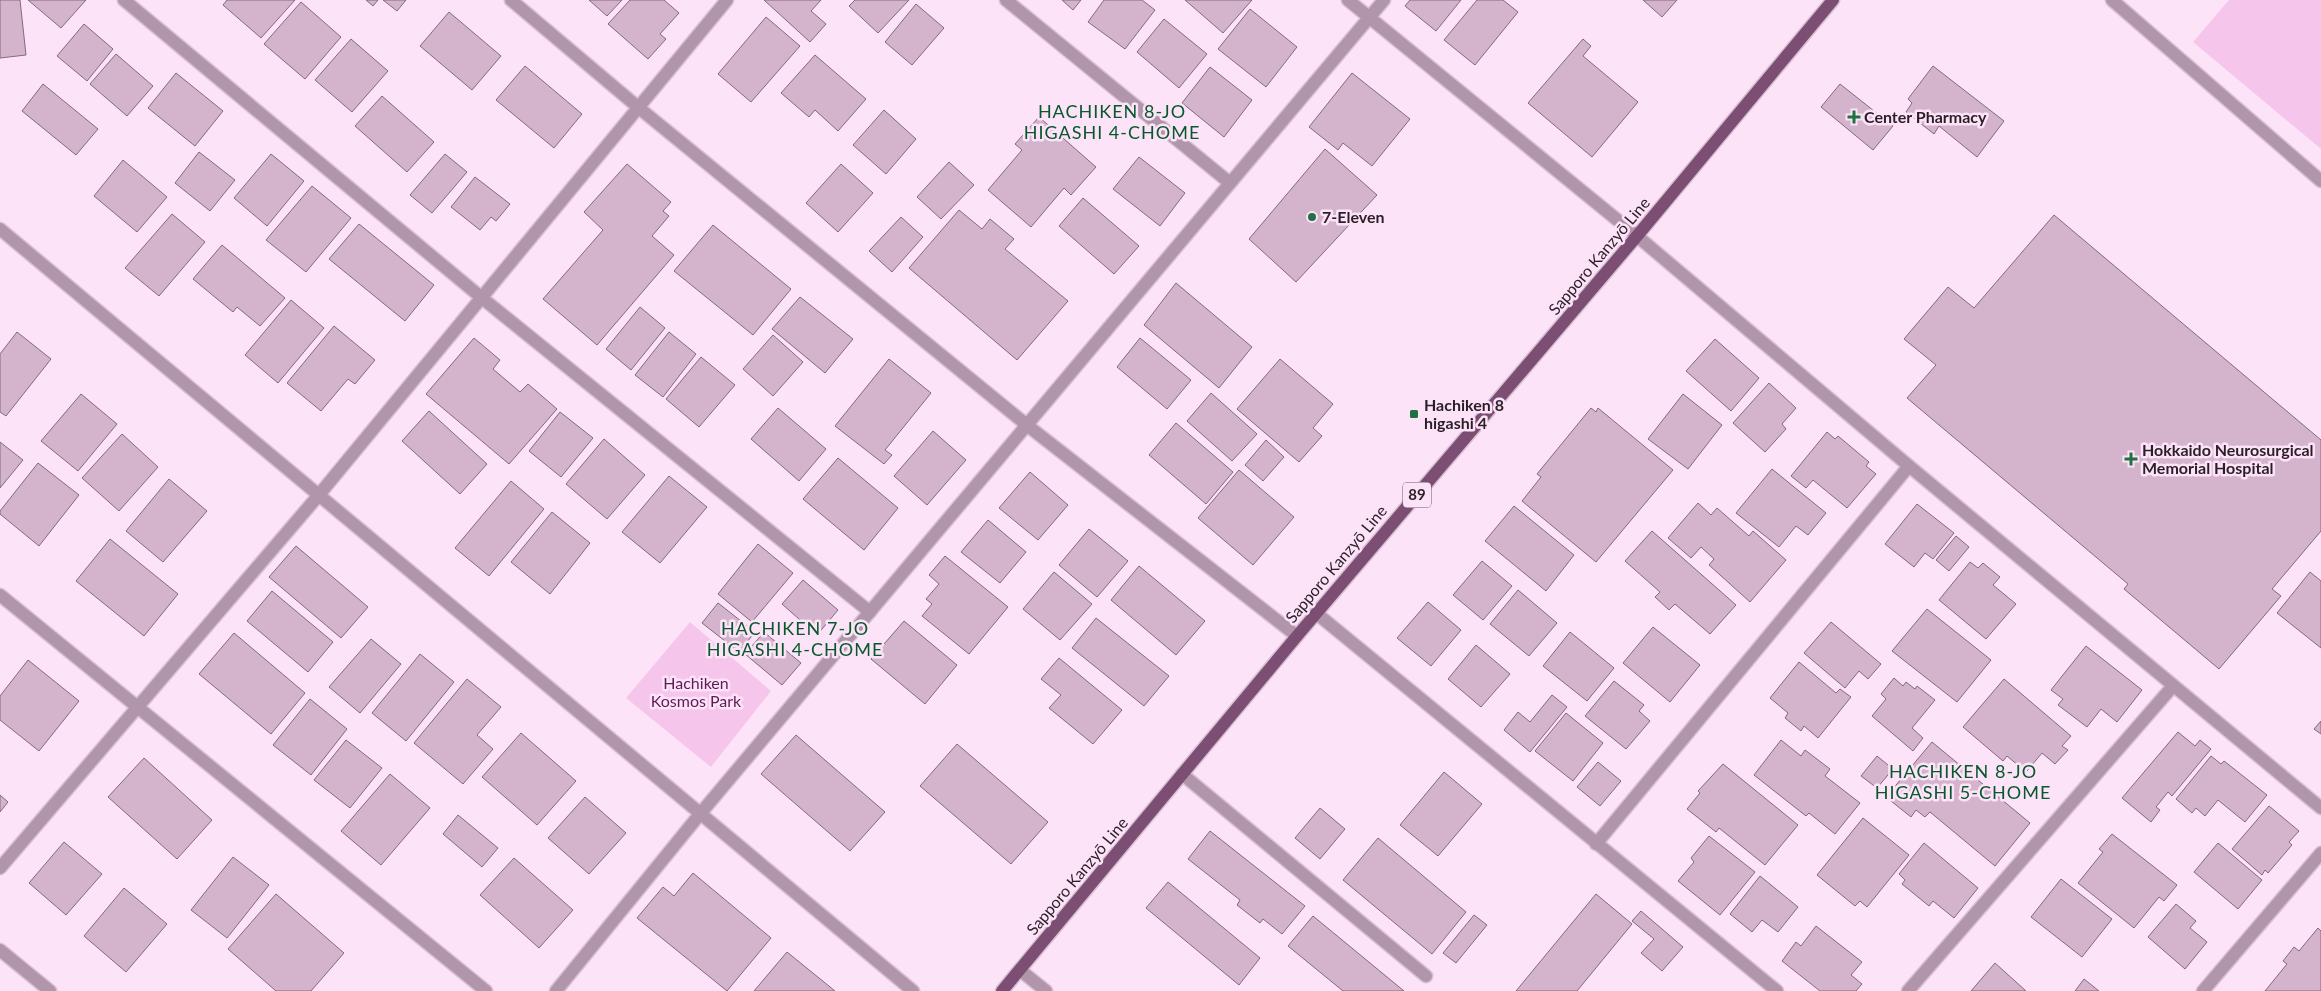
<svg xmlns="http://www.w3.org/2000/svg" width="2321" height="991" font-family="Lato,sans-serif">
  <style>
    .green { fill: #f6c5ec }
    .building { fill: #d3b4cc; stroke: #85687f }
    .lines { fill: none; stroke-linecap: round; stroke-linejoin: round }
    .service-casing { stroke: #d7c0d2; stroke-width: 15 }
    .minor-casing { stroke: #d7c0d2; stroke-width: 15 }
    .primary-casing { stroke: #d7c0d2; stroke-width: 15 }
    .service { stroke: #b196ab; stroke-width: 12 }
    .minor { stroke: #b196ab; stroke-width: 12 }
    .primary { stroke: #7c4e74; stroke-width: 12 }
    .poi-dot { fill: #207142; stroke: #fde3f7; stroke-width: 2 }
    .labels { text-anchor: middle; stroke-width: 5; stroke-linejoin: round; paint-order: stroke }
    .shield { fill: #fde3f7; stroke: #695a66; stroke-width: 1 }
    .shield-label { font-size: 15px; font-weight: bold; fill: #2a1f28 }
    .poi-label { font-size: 16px; font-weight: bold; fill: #2a1f28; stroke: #fde3f7; text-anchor: start }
    .street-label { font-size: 16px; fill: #2a1f28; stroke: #fde3f7 }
    .park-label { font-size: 16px; fill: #601a58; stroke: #fde3f7 }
    .neighbourhood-label { font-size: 18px; letter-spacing: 1px; fill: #08582e; stroke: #fde3f7 }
  </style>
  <rect width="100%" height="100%" fill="#fde3f7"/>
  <g class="green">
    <path d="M2229,0H2321V149L2193,42Z"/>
    <path d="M690,622L771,691L711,767L626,698Z"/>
  </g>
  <g class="building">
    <path d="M0,0H20L26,55L0,58Z"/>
    <path d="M28,0H86L61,28Z"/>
    <path d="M227,0H295L261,38L223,5Z"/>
    <path d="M366,0H378L373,6Z"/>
    <path d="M383,0H406L397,11Z"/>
    <path d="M589,0H622L607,16Z"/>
    <path d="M630,0H664L679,13L660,34L666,39L648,59L608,24Z"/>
    <path d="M764,0H821L811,11L826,24L810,42Z"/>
    <path d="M855,0H909L878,33L849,6Z"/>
    <path d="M1062,0H1081L1073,10Z"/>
    <path d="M1104,0H1142L1155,10L1125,49L1088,22Z"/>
    <path d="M1185,0H1252L1223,33Z"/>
    <path d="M1410,0H1461L1436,31L1405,6Z"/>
    <path d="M1477,0H1503L1518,12L1475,65L1444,40Z"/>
    <path d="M1643,0H1677L1662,17Z"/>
    <path d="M301,2L341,37L305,79L264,44Z"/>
    <path d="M916,4L944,28L912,65L885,42Z"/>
    <path d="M1250,9L1297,47L1266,87L1218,49Z"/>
    <path d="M449,12L501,56L472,90L420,46Z"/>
    <path d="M766,17L800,46L751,102L718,74Z"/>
    <path d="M1164,19L1207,54L1179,88L1137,52Z"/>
    <path d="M84,24L113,49L87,81L57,56Z"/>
    <path d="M351,39L388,71L352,112L315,80Z"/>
    <path d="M1583,39L1591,46L1583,56L1638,102L1592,157L1528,103Z"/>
    <path d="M116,54L153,86L127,116L90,84Z"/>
    <path d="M815,55L866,99L838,131L815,110L809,117L781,93Z"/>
    <path d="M525,66L582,114L554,148L496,100Z"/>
    <path d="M1933,66L2004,121L1977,157L1939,126L1934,134L1906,112L1912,103L1908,99Z"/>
    <path d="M1210,67L1252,100L1224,137L1182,103Z"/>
    <path d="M176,73L223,111L195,146L148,108Z"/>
    <path d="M1352,73L1410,119L1372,166L1343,143L1338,150L1309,127Z"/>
    <path d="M43,84L98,129L76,155L22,111Z"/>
    <path d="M1840,84L1893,126L1873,150L1821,107Z"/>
    <path d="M382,96L434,142L407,172L355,126Z"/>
    <path d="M884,110L916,139L886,174L853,145Z"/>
    <path d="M1039,117L1096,167L1071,195L1064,188L1031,227L988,190L1022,150L1015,144Z"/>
    <path d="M1325,149L1377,195L1296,282L1249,239Z"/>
    <path d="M199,152L235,180L210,211L175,183Z"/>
    <path d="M271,154L304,181L267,226L234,198Z"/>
    <path d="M445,154L467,172L432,213L410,195Z"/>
    <path d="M1139,157L1185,193L1160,226L1113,189Z"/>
    <path d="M123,160L167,197L137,232L94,196Z"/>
    <path d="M949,162L974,185L941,219L917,197Z"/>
    <path d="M627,164L671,202L663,211L669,216L652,236L674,255L597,345L543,299L603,230L584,212Z"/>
    <path d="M841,164L873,193L838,232L806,203Z"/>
    <path d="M475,177L510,204L496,221L491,217L480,230L451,207Z"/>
    <path d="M312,186L351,218L306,272L266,240Z"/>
    <path d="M1083,198L1139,246L1114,274L1059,226Z"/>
    <path d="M959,210L982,229L990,219L1014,239L1005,249L1068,301L1017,360L909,268Z"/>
    <path d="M172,214L205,242L159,296L125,268Z"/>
    <path d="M2054,215L2321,440V531L2272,589L2281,596L2219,669L2124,589L2128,584L1907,398L1936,365L1904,339L1948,287L1974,308Z"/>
    <path d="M901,217L923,237L892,272L869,251Z"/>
    <path d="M359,224L434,285L405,321L329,259Z"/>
    <path d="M713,225L791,289L753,335L674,271Z"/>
    <path d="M222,245L285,298L260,326L237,307L233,312L193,279Z"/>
    <path d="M1176,283L1252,347L1219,388L1144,325Z"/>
    <path d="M800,297L853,339L825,373L772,329Z"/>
    <path d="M291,300L324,328L278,383L245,355Z"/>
    <path d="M640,307L665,328L631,370L606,349Z"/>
    <path d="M334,326L375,360L355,384L348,379L321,411L287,383Z"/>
    <path d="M17,332L51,359L6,416L0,412V354Z"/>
    <path d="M669,332L696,354L663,397L635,375Z"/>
    <path d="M773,335L803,362L773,396L743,369Z"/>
    <path d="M474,338L500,360L493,369L520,392L528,384L557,409L509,464L426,394Z"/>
    <path d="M1140,338L1191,380L1167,409L1117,367Z"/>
    <path d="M1715,339L1759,378L1731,411L1686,371Z"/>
    <path d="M701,357L735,385L699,427L666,399Z"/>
    <path d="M889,359L931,393L885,450L892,455L884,464L835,426Z"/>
    <path d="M1280,359L1333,404L1313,428L1322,436L1299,462L1237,409Z"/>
    <path d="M1769,383L1796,408L1782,424L1786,429L1765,452L1733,423Z"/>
    <path d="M1211,393L1257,434L1232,461L1187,421Z"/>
    <path d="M81,394L117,424L78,471L41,441Z"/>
    <path d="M1683,394L1722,425L1688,469L1648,439Z"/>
    <path d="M778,408L826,449L799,481L751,439Z"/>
    <path d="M1591,408L1596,412L1598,408L1673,470L1596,562L1522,501L1541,477L1537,474Z"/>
    <path d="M429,411L487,464L460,494L402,441Z"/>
    <path d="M560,412L593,438L561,477L529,451Z"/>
    <path d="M1176,423L1233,472L1206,504L1149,455Z"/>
    <path d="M933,431L966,460L927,505L894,476Z"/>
    <path d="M1827,432L1835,439L1838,436L1869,462L1866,466L1876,474L1847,508L1813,480L1806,488L1791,476Z"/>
    <path d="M122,434L158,467L119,511L82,478Z"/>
    <path d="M604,439L645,475L607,519L566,484Z"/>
    <path d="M1266,440L1284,457L1263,481L1245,465Z"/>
    <path d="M0,442L23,460L0,488Z"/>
    <path d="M838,458L898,508L864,550L803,499Z"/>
    <path d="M38,463L79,495L39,546L0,514V511Z"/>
    <path d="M1772,469L1826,513L1808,535L1796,526L1779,547L1736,513Z"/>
    <path d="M1239,470L1294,517L1253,565L1198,518Z"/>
    <path d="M1030,472L1068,505L1038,540L999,508Z"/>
    <path d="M669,476L707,507L660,563L622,532Z"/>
    <path d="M169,479L207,511L163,562L126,531Z"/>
    <path d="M511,481L544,509L489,576L455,548Z"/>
    <path d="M1698,503L1711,515L1717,508L1749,536L1753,531L1786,560L1750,602L1709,565L1714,559L1701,547L1691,558L1668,538Z"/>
    <path d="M1917,504L1954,533L1933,559L1925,553L1914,567L1885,544Z"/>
    <path d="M1514,506L1574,555L1546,591L1485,541Z"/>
    <path d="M552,512L590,543L550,594L511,562Z"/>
    <path d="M988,520L1026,552L1000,583L961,552Z"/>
    <path d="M1089,529L1128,561L1097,597L1059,565Z"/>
    <path d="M1652,531L1736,605L1710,634L1675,604L1669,610L1655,597L1660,592L1625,561Z"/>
    <path d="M1956,536L1969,547L1949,571L1936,560Z"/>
    <path d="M110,539L178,594L144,636L76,581Z"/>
    <path d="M758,544L793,573L752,622L718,594Z"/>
    <path d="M296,546L368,607L341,638L269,577Z"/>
    <path d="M945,556L1008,607L969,654L922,616L932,604L926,599L939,584L929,575Z"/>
    <path d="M1482,561L1512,586L1483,620L1453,595Z"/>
    <path d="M1970,562L1978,568L1983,563L2000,577L1993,585L2016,604L1986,639L1939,600Z"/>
    <path d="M1139,566L1205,621L1176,655L1111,600Z"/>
    <path d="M1054,572L1092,604L1060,640L1023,609Z"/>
    <path d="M2310,572L2321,581V648L2277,613Z"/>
    <path d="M803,580L838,610L817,635L782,604Z"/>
    <path d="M1518,590L1557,623L1529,656L1490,624Z"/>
    <path d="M272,591L333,642L308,672L247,621Z"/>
    <path d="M1428,602L1461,630L1431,666L1397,638Z"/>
    <path d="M718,603L755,632L739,652L702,623Z"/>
    <path d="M1927,609L1991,660L1957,702L1892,651Z"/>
    <path d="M1096,618L1169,676L1144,706L1072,648Z"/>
    <path d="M904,621L957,665L925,704L871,659Z"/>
    <path d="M1831,622L1881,664L1868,679L1859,671L1845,688L1804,653Z"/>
    <path d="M1653,627L1700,665L1670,702L1623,663Z"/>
    <path d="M764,632L801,663L782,685L745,654Z"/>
    <path d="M1570,632L1614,668L1587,701L1543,666Z"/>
    <path d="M234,633L305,693L271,734L199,674Z"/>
    <path d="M371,639L401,664L360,713L329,687Z"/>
    <path d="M1476,645L1510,674L1481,707L1448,679Z"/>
    <path d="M2086,646L2142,690L2117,722L2101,709L2087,727L2058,705L2063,699L2051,690Z"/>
    <path d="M420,654L454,682L406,741L372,713Z"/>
    <path d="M1059,658L1122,710L1093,744L1049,708L1061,695L1041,679Z"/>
    <path d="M28,660L79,701L39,751L0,720V696Z"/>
    <path d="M1799,662L1836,693L1840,689L1851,697L1818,738L1804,726L1801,731L1785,718L1788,713L1770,698Z"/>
    <path d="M1894,678L1903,686L1906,682L1915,689L1917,686L1935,700L1912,728L1923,738L1913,751L1872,716L1886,699L1881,694Z"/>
    <path d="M467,679L501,707L477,735L493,749L463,784L414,743Z"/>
    <path d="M2004,679L2071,736L2062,746L2068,750L2055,764L2042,753L2026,772L2007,756L2003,761L1963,727Z"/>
    <path d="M1614,681L1644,705L1639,711L1650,721L1626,749L1585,716Z"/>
    <path d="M1552,695L1567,707L1530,752L1504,730L1518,712L1530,722Z"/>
    <path d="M310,699L347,729L311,775L273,745Z"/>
    <path d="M1566,713L1603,743L1573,781L1535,751Z"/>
    <path d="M2321,721V734L2314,729Z"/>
    <path d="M2178,732L2195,746L2200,740L2211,749L2172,796L2168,792L2156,807L2160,810L2151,822L2122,798Z"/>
    <path d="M521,733L576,781L537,825L482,777Z"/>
    <path d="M796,735L885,812L850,851L761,774Z"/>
    <path d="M346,740L382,768L350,808L314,780Z"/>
    <path d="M1781,740L1801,756L1805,750L1830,769L1825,776L1860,803L1835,834L1809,813L1806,816L1754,775Z"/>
    <path d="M1932,742L2030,823L1995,866L1930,812L1925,817L1916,810L1911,817L1886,797Z"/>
    <path d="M957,744L1048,822L1011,864L920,786Z"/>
    <path d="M1877,756L1893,769L1877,788L1861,776Z"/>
    <path d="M2211,756L2221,764L2224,761L2267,795L2245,822L2218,800L2205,816L2196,808L2192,813L2176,799Z"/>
    <path d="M144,758L212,820L177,859L108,797Z"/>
    <path d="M1598,762L1621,781L1600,806L1577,787Z"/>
    <path d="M1723,764L1798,825L1765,865L1719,828L1716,832L1687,809L1700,793L1698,791Z"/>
    <path d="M1444,772L1482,804L1438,856L1400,825Z"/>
    <path d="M390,774L430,808L381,865L341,831Z"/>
    <path d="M0,795L8,802L0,812Z"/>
    <path d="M585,797L626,833L589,874L548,838Z"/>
    <path d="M2269,806L2299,831L2289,842L2292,845L2268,873L2265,870L2262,875L2232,849Z"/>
    <path d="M1320,808L1345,829L1320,859L1295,838Z"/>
    <path d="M458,815L498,848L482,867L443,834Z"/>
    <path d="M1863,818L1909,855L1867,907L1860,901L1855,906L1817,875Z"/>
    <path d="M1210,831L1305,906L1282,934L1263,919L1260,923L1237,905L1240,900L1188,859Z"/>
    <path d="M2112,834L2177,885L2164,901L2159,897L2134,928L2078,883L2103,852L2099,849Z"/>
    <path d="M1709,836L1755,872L1720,915L1678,881L1694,862L1691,858Z"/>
    <path d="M1378,838L1466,912L1432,954L1343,880Z"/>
    <path d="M64,842L102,874L66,915L29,883Z"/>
    <path d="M1924,843L1978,888L1954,918L1933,901L1929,906L1902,884L1905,880L1899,874Z"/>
    <path d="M2218,843L2262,880L2238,909L2194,872Z"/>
    <path d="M233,857L269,885L227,938L191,910Z"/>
    <path d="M514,858L573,910L539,948L480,895Z"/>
    <path d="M693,873L771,938L727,991L637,918L663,887L674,896Z"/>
    <path d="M1760,876L1798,907L1778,932L1762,920L1752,932L1730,914Z"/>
    <path d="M2061,879L2112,919L2082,957L2031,917Z"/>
    <path d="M1168,882L1260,958L1239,985L1146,908Z"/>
    <path d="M124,888L167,924L126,972L84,936Z"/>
    <path d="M276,894L344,953L311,991H276L228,949Z"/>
    <path d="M1596,894L1632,924L1577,991H1516Z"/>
    <path d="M2176,904L2196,921L2190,928L2207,942L2185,969L2148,937Z"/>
    <path d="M1641,911L1683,947L1662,971L1641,953L1654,939L1632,921Z"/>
    <path d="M1474,915L1487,925L1456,963L1443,953Z"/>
    <path d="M1313,916L1404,991H1343L1288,946Z"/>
    <path d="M1816,926L1862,962L1851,975L1862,984L1856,991H1820L1782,961L1796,942L1801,946Z"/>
    <path d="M2318,928L2321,931V991H2265L2287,964L2283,961L2294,947L2299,951Z"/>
    <path d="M787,952L835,991H754Z"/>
    <path d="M1995,963L2026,991H1971Z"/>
    <path d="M2084,979L2099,991H2075Z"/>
  </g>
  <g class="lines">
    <defs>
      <path id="service" d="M1182,774L1426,976"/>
      <g id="minor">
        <path d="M124,0L482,298L870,612"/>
        <path d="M511,0L639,108L1028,426L1297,636"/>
        <path d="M1006,0L1230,183"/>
        <path d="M1348,0L1637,236L1909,466L2321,808"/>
        <path d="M2112,0L2321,181"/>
        <path d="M0,229L913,991"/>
        <path d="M0,595L486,991"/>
        <path d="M1316,613L1777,991"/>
        <path d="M1596,844L1909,466"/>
        <path d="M0,868L318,496L727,0"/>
        <path d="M0,950L50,991"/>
        <path d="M1020,970L1046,991"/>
        <path d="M556,991L700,814L1384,0"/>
        <path d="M1908,991L2173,686"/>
        <path d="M2203,991L2321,853"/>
      </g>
      <path id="primary" d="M1002,991L1297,636L1637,236L1833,0"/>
    </defs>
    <use href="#service" class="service-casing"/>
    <use href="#minor" class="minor-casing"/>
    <use href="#primary" class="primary-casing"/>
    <use href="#service" class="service"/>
    <use href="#minor" class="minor"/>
    <use href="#primary" class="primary"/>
  </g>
  <g class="poi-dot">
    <path d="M1851.5 109.5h5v5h5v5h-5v5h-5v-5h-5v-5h5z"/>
    <circle cx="1312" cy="217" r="5"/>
    <rect x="1409" y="409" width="10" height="10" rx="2.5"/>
    <path d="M2128.5 451.5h5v5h5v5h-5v5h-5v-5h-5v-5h5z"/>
  </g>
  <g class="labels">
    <rect class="shield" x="1403" y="482.5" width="28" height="25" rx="4"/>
    <g class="shield-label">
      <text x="1417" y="500">89</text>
    </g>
    <g class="poi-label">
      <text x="1864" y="123">Center Pharmacy</text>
      <text x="1322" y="223">7-Eleven</text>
      <text x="1424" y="411">Hachiken 8<tspan x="1424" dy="18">higashi 4</tspan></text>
      <text x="2142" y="456">Hokkaido Neurosurgical<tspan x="2142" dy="18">Memorial Hospital</tspan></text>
    </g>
    <g class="street-label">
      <text transform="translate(1599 256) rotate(-50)" y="6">Sapporo Kanzyō Line</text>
      <text transform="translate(1336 564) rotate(-50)" y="6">Sapporo Kanzyō Line</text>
      <text transform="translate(1077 876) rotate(-50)" y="6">Sapporo Kanzyō Line</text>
    </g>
    <g class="park-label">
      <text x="696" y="689">Hachiken<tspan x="696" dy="18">Kosmos Park</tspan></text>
    </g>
    <g class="neighbourhood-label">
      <text x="1112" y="118">HACHIKEN 8-JO<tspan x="1112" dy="21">HIGASHI 4-CHOME</tspan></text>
      <text x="795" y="635">HACHIKEN 7-JO<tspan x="795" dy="21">HIGASHI 4-CHOME</tspan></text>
      <text x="1963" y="778">HACHIKEN 8-JO<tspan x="1963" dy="21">HIGASHI 5-CHOME</tspan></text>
    </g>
  </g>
</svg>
